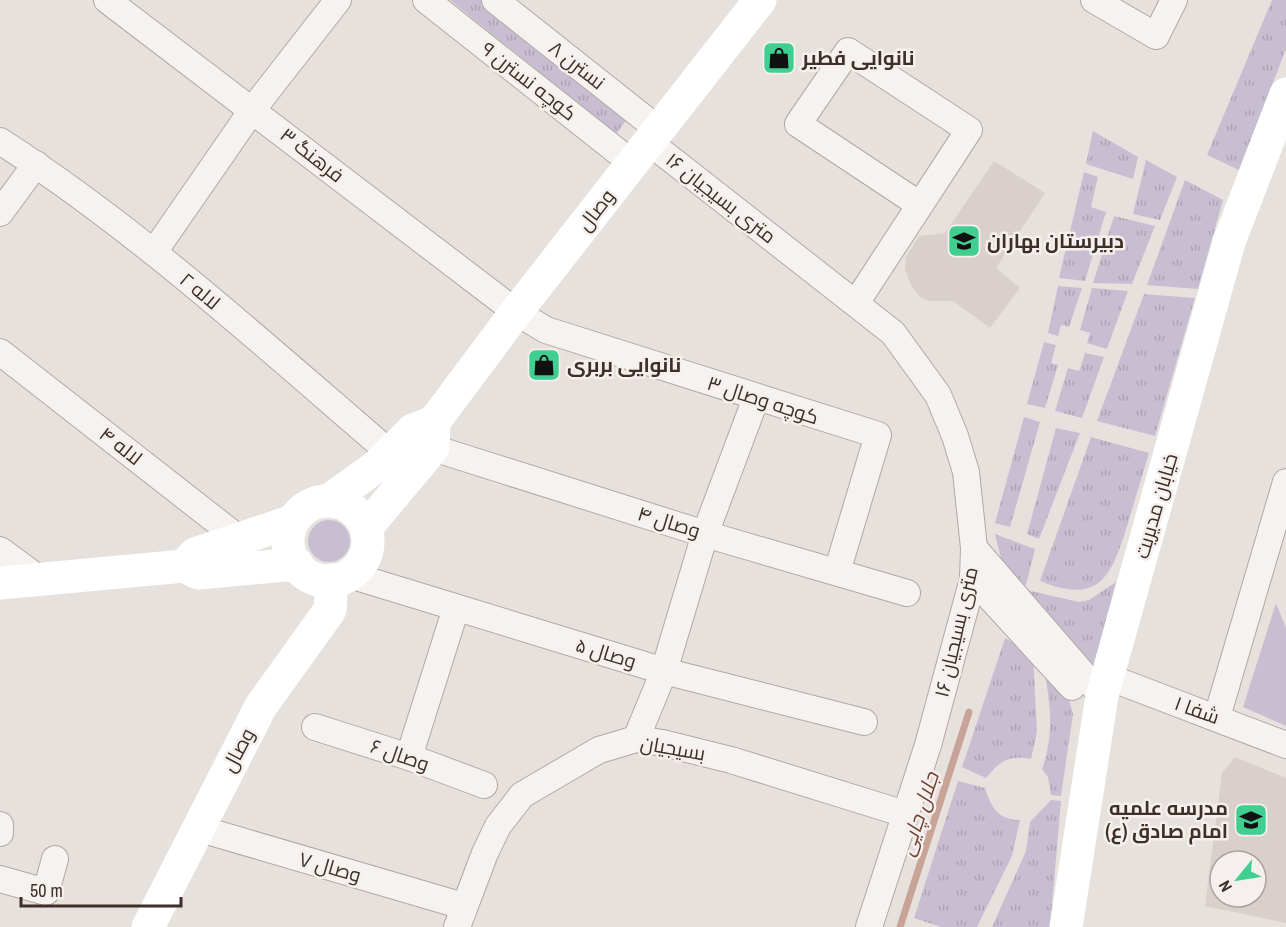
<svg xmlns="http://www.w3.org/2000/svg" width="1286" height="927" font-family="'Archivo Narrow',Cairo,sans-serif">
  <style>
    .built { fill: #d9d0cc; fill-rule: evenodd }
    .grass { fill: #c7bfd1 }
    .park { fill: url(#park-tufts) }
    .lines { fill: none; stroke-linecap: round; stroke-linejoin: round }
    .stream { stroke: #c8a398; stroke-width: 7 }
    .street-casing { stroke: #b1a8a3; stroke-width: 28 }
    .street { stroke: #f6f2f0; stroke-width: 26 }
    .secondary { stroke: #fff; stroke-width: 33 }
    .labels { text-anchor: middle; stroke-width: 5; stroke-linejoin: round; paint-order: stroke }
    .poi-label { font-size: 20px; font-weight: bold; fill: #3e2f27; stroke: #f5efed; text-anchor: start }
    .street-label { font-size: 20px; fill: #3e2f27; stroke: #f5efed }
    .water-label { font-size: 21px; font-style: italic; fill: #724231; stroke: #f5efed }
  </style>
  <defs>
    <pattern id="park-tufts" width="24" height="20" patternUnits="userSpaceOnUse" patternTransform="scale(1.5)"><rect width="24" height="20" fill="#c7bfd1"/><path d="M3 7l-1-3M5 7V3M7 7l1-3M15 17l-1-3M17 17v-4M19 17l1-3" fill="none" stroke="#aca4b3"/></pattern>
  </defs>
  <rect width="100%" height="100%" fill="#e7e1de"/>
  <g class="built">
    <path d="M994,161L1045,193L996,268L1020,288L990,328L953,301H929L920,297L911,285L905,270L906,257L919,236L945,233Z"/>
    <path d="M1235,757L1286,778V923L1205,906L1222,773ZM1220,861H1256V897H1220Z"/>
  </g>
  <g class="grass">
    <circle cx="329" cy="541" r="21"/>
    <path d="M1276,603L1286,628V726L1243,707Z"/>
  </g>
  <g class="park">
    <path d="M450,0H481L628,118L616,134Z"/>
    <path d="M1272,0H1286V49L1239,170L1207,155Z"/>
    <path d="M1093,131L1138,157L1133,179L1086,164Z"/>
    <path d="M1146,160L1177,177L1160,220L1133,214Z"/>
    <path d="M1084,172L1098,177L1091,207L1106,212L1085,281L1059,278Z"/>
    <path d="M1185,180L1223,200L1198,289L1147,285Z"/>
    <path d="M1114,216L1155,226L1132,284L1093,283Z"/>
    <path d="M1058,286L1082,288L1069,327L1061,325L1058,336L1048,333Z"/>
    <path d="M1092,288L1128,291L1107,349L1087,343L1090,333L1080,330Z"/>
    <path d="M1144,294L1195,298L1155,436L1097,421Z"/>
    <path d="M1044,342L1056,345L1051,363L1058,365L1045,408L1027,404Z"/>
    <path d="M1085,353L1104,357L1082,418L1055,411L1068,368L1079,371Z"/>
    <path d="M1024,417L1040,422L1010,527L995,523Z"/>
    <path d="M1056,428L1080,433L1039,539L1027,534Z"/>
    <path d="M1091,437L1149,453C1142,476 1135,500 1128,523C1112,575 1101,606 1040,581Z"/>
    <path d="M995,534L1035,549L1026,585H1018L1002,563Z"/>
    <path d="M1116,582L1091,676L1022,589L1079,602L1089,600Z"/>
    <path d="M1005,638L1033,654L1037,732L1031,759C1008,755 1000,761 986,778L962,767Z"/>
    <path d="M1042,658L1067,692L1073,714L1061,796L1051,795L1048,777L1042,769C1056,731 1049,696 1042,658Z"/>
    <path d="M958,781L985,788C991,807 998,820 1020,820L1012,856L977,927H941L914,918Z"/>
    <path d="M1051,800L1061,801L1050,927H992L1026,851L1030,822Z"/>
  </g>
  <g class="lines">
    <path class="stream" d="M900,927L969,712"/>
    <defs>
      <g id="street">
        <path d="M107,0L516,312L546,330L878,435L837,572"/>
        <path d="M426,0L632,163"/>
        <path d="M495,0L659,130"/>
        <path d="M1094,0L1156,36L1174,0"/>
        <path d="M0,141C140,231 264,345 390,453"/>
        <path d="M649,142L893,333L938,395L955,436L966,472L974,548L973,579L928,745L869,927"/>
        <path d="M0,213L36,164"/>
        <path d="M154,252L253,109L338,0"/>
        <path d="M856,303L969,130L848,51L798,124L920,205"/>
        <path d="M0,352L242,541"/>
        <path d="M433,448L705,534L907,593"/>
        <path d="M974,548L1102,696"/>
        <path d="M0,550L38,578"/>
        <path d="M350,575L664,671L864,722"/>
        <path d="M973,579L1072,687"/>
        <path d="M1108,677L1286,745"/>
        <path d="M1217,717L1286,482"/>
        <path d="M315,727L409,757L484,785"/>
        <path d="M636,739L664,671L705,534L756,398"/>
        <path d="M409,757L456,608"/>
        <path d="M0,825V833"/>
        <path d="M197,828L463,906"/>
        <path d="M0,879L46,892L55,859"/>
        <path d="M457,927L485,853L498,826L522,795L599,750L636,739L663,743L731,760L905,814"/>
      </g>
    </defs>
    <use href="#street" class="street-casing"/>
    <use href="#street" class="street"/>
    <g class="secondary">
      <path d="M434,422L516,312L760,0"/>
      <path d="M328,501L377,466L413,430L434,422"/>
      <circle cx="328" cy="541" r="40"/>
      <path d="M366,528L433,448L434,422"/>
      <path d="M184,566L195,554L293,521"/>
      <path d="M184,566L198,573L297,564"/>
      <path d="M0,583L184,566"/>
      <path d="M148,927L261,706L330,610L332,580"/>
      <path d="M1066,927L1102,696L1229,242L1286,94"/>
    </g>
  </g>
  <defs>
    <symbol id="shop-square" viewBox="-11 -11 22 22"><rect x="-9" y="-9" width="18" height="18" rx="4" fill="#40cf90" stroke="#f5efed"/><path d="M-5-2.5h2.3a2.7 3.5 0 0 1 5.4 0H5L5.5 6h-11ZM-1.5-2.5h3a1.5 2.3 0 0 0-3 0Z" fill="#111"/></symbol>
    <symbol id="school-square" viewBox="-11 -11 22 22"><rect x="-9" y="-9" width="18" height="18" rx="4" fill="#40cf90" stroke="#f5efed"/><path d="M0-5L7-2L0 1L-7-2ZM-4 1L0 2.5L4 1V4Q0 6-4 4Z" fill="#111"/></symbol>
    <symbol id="university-square" viewBox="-11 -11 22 22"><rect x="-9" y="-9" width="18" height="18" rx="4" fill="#40cf90" stroke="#f5efed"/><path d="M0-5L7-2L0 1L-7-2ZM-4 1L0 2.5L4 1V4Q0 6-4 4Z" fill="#111"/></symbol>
  </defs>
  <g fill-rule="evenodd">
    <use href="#shop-square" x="760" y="39" width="38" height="38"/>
    <use href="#school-square" x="945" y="222" width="38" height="38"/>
    <use href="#shop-square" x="525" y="346" width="38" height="38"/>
    <use href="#university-square" x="1232" y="801" width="38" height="38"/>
  </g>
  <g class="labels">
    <g class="poi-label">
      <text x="802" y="65">نانوایی فطیر</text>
      <text x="987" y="248">دبیرستان بهاران</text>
      <text x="567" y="372">نانوایی بربری</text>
      <text x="1228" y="815" text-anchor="end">مدرسه علمیه<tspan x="1228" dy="23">امام صادق (ع)</tspan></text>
    </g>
    <g class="street-label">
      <text transform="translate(577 65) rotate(38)" y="7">نسترن ۸</text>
      <text transform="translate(529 81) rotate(38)" y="7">کوچه نسترن ۹</text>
      <text transform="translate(312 155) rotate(38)" y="7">فرهنگ ۳</text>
      <text transform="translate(721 198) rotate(38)" y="7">۱۶ متری بسیجیان</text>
      <text transform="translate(596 210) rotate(-52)" y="7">وصال</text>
      <text transform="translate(200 291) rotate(40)" y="7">لاله ۲</text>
      <text transform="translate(763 400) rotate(18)" y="7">کوچه وصال ۳</text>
      <text transform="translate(121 446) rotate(38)" y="7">لاله ۴</text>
      <text transform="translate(1156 506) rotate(-74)" y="7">خیابان مدیریت</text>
      <text transform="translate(669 522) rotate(17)" y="7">وصال ۴</text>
      <text transform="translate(956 632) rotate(-77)" y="7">۱۶ متری بسیجیان</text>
      <text transform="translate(606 653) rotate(17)" y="7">وصال ۵</text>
      <text transform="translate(1197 710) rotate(20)" y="7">شفا ۱</text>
      <text transform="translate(673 748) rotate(10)" y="7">بسیجیان</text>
      <text transform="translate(238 750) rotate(-62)" y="7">وصال</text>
      <text transform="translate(400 755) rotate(19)" y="7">وصال ۶</text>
      <text transform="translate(330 867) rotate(16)" y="7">وصال ۷</text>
    </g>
    <g class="water-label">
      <text transform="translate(919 814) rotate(-72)" y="7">جلال چایی</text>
    </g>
  </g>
  <g transform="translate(1238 879) rotate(240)"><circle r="28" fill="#f5efed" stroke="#aca29e" stroke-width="1.5"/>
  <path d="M0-4.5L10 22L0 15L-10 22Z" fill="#40cf90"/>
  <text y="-9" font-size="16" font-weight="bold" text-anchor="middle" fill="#3e2f27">N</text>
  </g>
  <path d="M21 897v9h160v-9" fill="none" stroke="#3e2f27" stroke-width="3"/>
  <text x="30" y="897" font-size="18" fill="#3e2f27" stroke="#f5efed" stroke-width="4.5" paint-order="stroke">50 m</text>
</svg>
